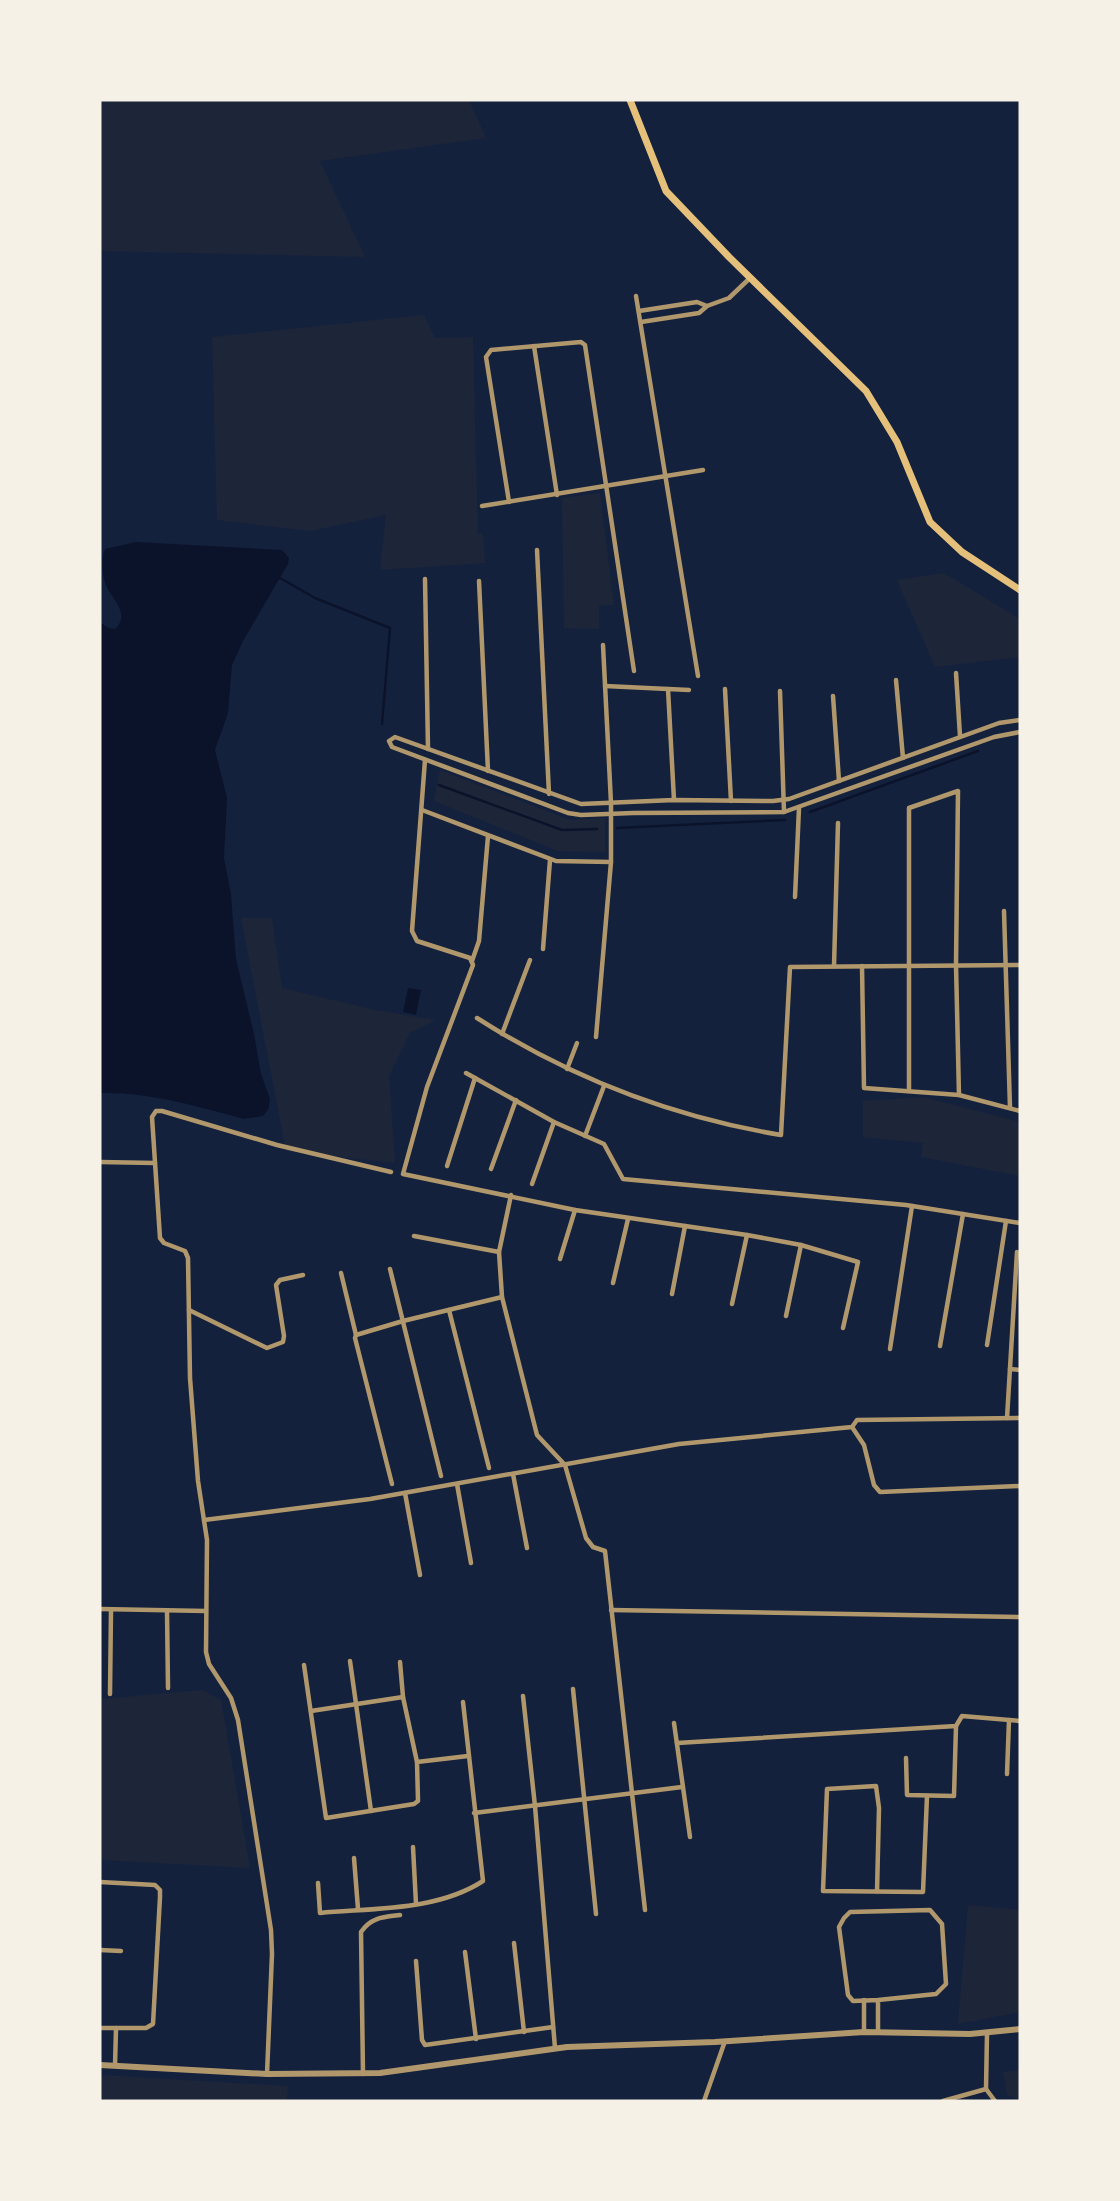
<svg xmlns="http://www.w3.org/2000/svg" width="1120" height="2201" font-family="Arial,sans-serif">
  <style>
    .green { fill: #1d2539 }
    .water { fill: #0b132b }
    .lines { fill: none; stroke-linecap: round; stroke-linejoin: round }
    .stream { stroke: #0b132b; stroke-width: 2.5 }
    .minor { stroke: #b1986c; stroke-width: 4.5 }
    .tertiary { stroke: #b1986c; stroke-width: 6 }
    .secondary { stroke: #e5c07b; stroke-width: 7 }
  </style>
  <rect width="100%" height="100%" fill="#14213d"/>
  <g class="green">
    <path d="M100,100H469L486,138L320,161L365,257L100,251Z"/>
    <path d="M424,315L435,338L473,337L478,534L483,533L485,563L380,570L386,515L310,531L217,520L212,337Z"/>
    <path d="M600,493L614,605L599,606V629L564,628L562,498Z"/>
    <path d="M944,573L1020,619V657L935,667L897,580Z"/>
    <path d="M440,770L570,820L605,818V852L558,851L434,801Z"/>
    <path d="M241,918H272L282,988L375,1010L436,1020L410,1033L389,1076L395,1163L286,1151Z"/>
    <path d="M923,1097L1020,1122V1176L921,1157L923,1143L863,1137V1101Z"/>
    <path d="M202,1690L221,1700L250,1868L100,1860V1699Z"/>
    <path d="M968,1905L1020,1910V2012L958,2024Z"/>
    <path d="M1020,2070V2100L1007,2095L1003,2072Z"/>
    <path d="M100,2075L288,2086L287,2101H100Z"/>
  </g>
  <g class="water">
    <path d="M136,542L282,550L289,558L288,564L243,641L232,665L228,713L215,750L227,798L224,858L231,894L236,959L254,1034L261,1074L270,1099L269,1108L263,1116L244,1119C197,1106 148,1092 100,1093V622L108,628L115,629C132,613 110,598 105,583C102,573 101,558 105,549Z"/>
    <path d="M408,988L421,990L416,1015L403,1012Z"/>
  </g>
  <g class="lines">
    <g class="stream">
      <path d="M277,579L280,578L315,598L390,628L382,724"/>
      <path d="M439,785L562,830L597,829"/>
      <path d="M810,812L978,751"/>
      <path d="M617,828L785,820"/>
    </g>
    <g class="minor">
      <path d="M636,296L698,676"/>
      <path d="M639,311L697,302L707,306"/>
      <path d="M641,322L699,313L707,306L729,298L750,278"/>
      <path d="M534,346L557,495"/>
      <path d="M509,502L486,357L491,350L581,342L585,345L634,671"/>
      <path d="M482,506L703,470"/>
      <path d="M537,550L549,794"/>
      <path d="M425,579L428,749"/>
      <path d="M479,581L488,771"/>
      <path d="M956,673L960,736"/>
      <path d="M896,680L903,758"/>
      <path d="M605,686L689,690"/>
      <path d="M668,689L674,800"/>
      <path d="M725,689L731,801"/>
      <path d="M780,691L784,812"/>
      <path d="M833,696L839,781"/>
      <path d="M1020,720L999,723L789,799L773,801L674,800L581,804L395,737L389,741L392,747L568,813L581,815L633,813L784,812L994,737L1020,732"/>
      <path d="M425,760L412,931L417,941L470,958L473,965L427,1087L403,1174L575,1210L747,1235L801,1245L858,1262L843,1328"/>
      <path d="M422,810L556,861L611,862"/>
      <path d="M795,897L799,808"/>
      <path d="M1004,911L1010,1108"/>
      <path d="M543,949L550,860"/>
      <path d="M472,961L479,941L488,836"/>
      <path d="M834,966L838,823"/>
      <path d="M862,966L864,1088L959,1095L1020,1111"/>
      <path d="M477,1018C571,1078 672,1117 781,1135L790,967L1020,965"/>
      <path d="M502,1034L530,960"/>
      <path d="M596,1037L611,862V803L603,645"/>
      <path d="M567,1069L577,1043"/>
      <path d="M466,1073L554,1122L604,1144L623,1179L906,1205L1020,1223"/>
      <path d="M909,1091V808L958,791L956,965L959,1095"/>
      <path d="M585,1136L604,1086"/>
      <path d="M100,1162L155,1163"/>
      <path d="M447,1166L475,1078"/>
      <path d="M491,1169L516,1100"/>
      <path d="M532,1184L554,1122"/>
      <path d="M414,1236L499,1252L511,1195"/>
      <path d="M499,1252L502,1297L537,1435L565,1465L586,1538L593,1547L605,1551L645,1910"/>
      <path d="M560,1259L575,1210"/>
      <path d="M390,1269L441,1476"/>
      <path d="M341,1273L356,1335"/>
      <path d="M613,1283L628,1219"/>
      <path d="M672,1294L685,1226"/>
      <path d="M732,1304L747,1235"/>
      <path d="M189,1310L267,1348L283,1342L284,1336L276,1285L280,1280L303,1275"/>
      <path d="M449,1310L489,1468"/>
      <path d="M786,1316L801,1245"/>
      <path d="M987,1345L1006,1221"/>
      <path d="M940,1346L963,1214"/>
      <path d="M890,1349L912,1206"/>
      <path d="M1010,1369L1020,1370"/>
      <path d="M1007,1418L1017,1252"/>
      <path d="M852,1427L864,1445L874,1485L880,1492L1020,1486"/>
      <path d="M513,1474L527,1548"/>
      <path d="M392,1484L355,1338L356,1335L403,1321L502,1297"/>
      <path d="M457,1484L471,1563"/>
      <path d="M405,1493L420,1575"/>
      <path d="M204,1520L370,1499L679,1444L852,1427L857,1420L1020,1418"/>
      <path d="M100,1609L206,1611"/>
      <path d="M611,1610L1020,1617"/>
      <path d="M167,1611L168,1688"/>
      <path d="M350,1661L371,1811"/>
      <path d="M400,1662L403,1697"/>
      <path d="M304,1665L326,1818L414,1804L418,1801L417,1762L468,1756"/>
      <path d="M573,1689L596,1914"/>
      <path d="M110,1694L111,1610"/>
      <path d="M523,1696L535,1806L555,2048"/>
      <path d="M311,1711L403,1697L417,1762"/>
      <path d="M674,1723L690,1837"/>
      <path d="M677,1743L956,1726L962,1716L1020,1721"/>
      <path d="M906,1758L907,1795L954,1796L956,1726"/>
      <path d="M1007,1774L1009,1720"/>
      <path d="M474,1813L682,1787"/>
      <path d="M413,1847L416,1904"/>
      <path d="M354,1858L358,1909"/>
      <path d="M100,1882L155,1885L160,1890V1897L153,2024L146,2028H100"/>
      <path d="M318,1883L320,1913C373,1908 437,1911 483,1881L463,1702"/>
      <path d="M877,1892L879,1808L876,1786L827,1789L823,1891L923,1892L927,1796"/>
      <path d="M514,1943L524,2032"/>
      <path d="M100,1950L121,1951"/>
      <path d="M465,1952L476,2039"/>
      <path d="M416,1961L422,2040L425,2045L553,2027"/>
      <path d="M864,2032V2000"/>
      <path d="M878,2032V2000L936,1994L946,1984L942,1924L930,1910L850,1912L844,1918L839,1927L848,1995L853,2001L878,2000"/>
      <path d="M115,2066L116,2028"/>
      <path d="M267,2074L272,1954L271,1930L238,1720L231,1698L209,1664L206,1652L207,1540L198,1481L190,1378L188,1258L185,1251L164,1243L160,1238L152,1117L156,1111H162L277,1145L391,1172"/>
      <path d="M363,2074L361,1932C371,1917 384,1917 400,1915"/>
      <path d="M986,2089L995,2101"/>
      <path d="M704,2101L725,2041"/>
      <path d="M943,2101L986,2089L987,2034"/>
    </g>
    <path class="tertiary" d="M100,2065L267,2074L380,2073L567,2047L715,2042L864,2032L970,2034L1020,2029"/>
    <path class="secondary" d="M630,100L666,191L729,257L866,391L897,442L930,522L962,552L1020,590"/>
  </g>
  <rect width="1120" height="2201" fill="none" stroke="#f6f1e7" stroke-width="203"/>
</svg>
